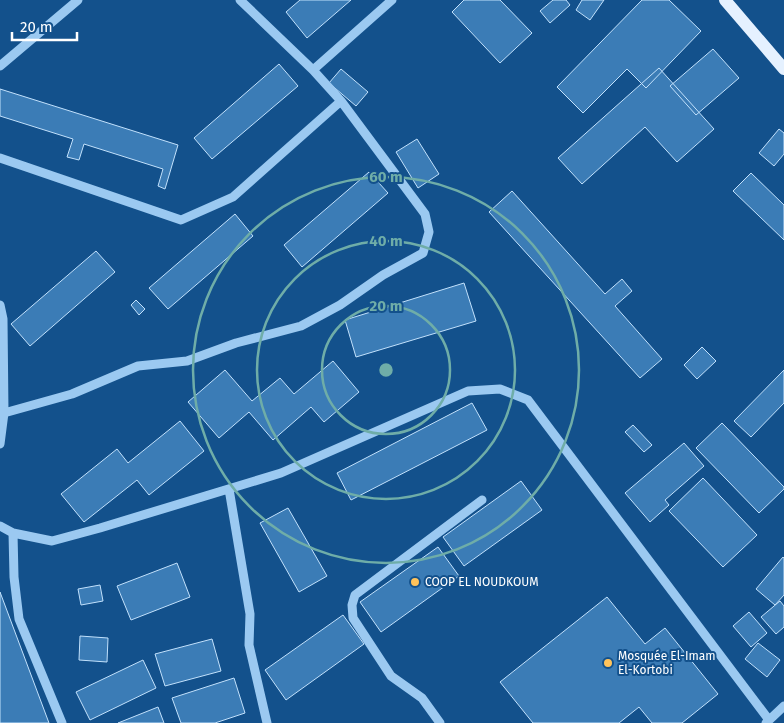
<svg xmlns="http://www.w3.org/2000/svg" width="784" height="723" font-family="'Fira Sans',sans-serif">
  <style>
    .building { fill: #3b7cb6; stroke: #c2e1fc }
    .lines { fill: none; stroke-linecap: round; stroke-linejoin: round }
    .minor { stroke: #9bc9f1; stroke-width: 9 }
    .major { stroke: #e5f1ff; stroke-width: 12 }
    .ring { fill: none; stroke: #6fada8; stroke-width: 2.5 }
    .poi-dot { fill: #ffc35b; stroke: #13518c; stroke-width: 2 }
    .labels { text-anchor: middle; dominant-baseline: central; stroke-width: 4; stroke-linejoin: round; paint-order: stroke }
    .poi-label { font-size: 12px; fill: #fff; stroke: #13518c; text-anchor: start }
    .centre { fill: #6fada8; stroke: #13518c; stroke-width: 2.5 }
    .ring-label { font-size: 15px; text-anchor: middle; font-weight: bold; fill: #6fada8; stroke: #13518c; stroke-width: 4; stroke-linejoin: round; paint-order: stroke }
  </style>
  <rect width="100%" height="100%" fill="#13518c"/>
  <path class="building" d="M300,0H351L307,38L286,12Z
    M464,0H500L532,33L500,63L452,12Z
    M553,0H566L570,5L550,23L540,11Z
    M582,0H604L590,20L576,10Z
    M642,0H669L701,31L646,88L627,69L583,113L557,87Z
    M713,49L739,78L696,115L670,86Z
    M279,64L298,86L212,159L194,138Z
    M659,68L714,129L677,162L645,127L582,184L558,158Z
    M341,69L368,92L356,106L329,83Z
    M0,89L178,145L165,189L158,186L163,169L84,144L79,160L67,157L73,139L0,116Z
    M779,129L784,133V154L774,166L759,153Z
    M417,139L439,174L418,188L396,152Z
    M369,172L388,193L302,267L284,245Z
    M751,173L784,205V240L733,191Z
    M512,191L605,294L622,279L632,291L615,306L662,359L640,378L489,212Z
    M235,214L253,236L168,309L149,288Z
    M96,251L115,272L30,346L11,324Z
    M464,283L476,321L356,357L345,320Z
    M136,300L145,309L139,315L131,305Z
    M702,347L716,361L697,379L684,365Z
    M333,361L359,392L324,422L311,407L273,440L249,412L219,438L188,402L225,370L252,401L280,378L294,394Z
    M784,370V403L751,437L734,421Z
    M472,403L487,430L351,500L337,473Z
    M180,421L204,451L149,495L137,480L84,522L61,494L117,449L128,463Z
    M722,423L784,487V489L759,513L696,448Z
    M633,425L652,445L644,452L625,432Z
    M684,443L704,466L665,500L669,505L650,522L625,493Z
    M703,478L757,535L723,567L669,511Z
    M521,481L542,510L464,566L443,537Z
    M288,508L327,576L299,592L260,523Z
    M438,547L459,576L381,632L360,602Z
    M783,557L784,558V595L775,605L756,589Z
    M177,563L190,597L131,620L117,586Z
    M100,585L103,601L81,605L78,589Z
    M0,592L49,723H0Z
    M607,597L645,644L665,628L718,694L682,723H652L639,707L619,723H533L500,682Z
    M780,601L784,606V627L776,634L761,617Z
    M749,612L767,633L751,647L733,626Z
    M343,615L364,644L286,700L265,670Z
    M80,636L108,638L107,662L79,660Z
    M212,639L221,671L165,686L155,654Z
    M758,643L780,660L767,677L745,659Z
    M143,660L156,688L90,720L76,692Z
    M234,678L245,713L215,723H181L172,698Z
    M158,707L164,723H118Z"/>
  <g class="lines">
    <path class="minor" d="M0,66L78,0
      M313,70L392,0
      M0,158L181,220L233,197L341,101L313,70L240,0
      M0,305L3,319L4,413L0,444
      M4,413L72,394L138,366L187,361L236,343L301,326L340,305L383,275L423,253L429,232L425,214L341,101
      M229,489L250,614L249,645L267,723
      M0,526L13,533L52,541L100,528L281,473L468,391L500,389L528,400L769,720
      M13,533L14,577L19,619L62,723
      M440,723L422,698L391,676L353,618L352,605L355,595L482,500
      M766,723L784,706"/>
    <path class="major" d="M725,0L784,69"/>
  </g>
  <g class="ring">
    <circle cx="386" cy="370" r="64"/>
    <circle cx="386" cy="370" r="129"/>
    <circle cx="386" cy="370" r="193"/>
  </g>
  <g class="poi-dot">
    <circle cx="415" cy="582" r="5"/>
    <circle cx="608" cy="663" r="5"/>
  </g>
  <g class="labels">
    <g class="poi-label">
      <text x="425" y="582">COOP EL NOUDKOUM</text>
      <text x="618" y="656">Mosquée El-Imam<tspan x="618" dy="14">El-Kortobi</tspan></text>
    </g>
  </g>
  <circle cx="386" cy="370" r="8" class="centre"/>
  <g class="ring-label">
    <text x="386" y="182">60 m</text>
    <text x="386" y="246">40 m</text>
    <text x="386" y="311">20 m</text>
  </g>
  <path d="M12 32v8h65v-8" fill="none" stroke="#ffffff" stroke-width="2.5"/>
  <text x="20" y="32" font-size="15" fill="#ffffff" stroke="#13518c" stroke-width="4" paint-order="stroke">20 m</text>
</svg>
